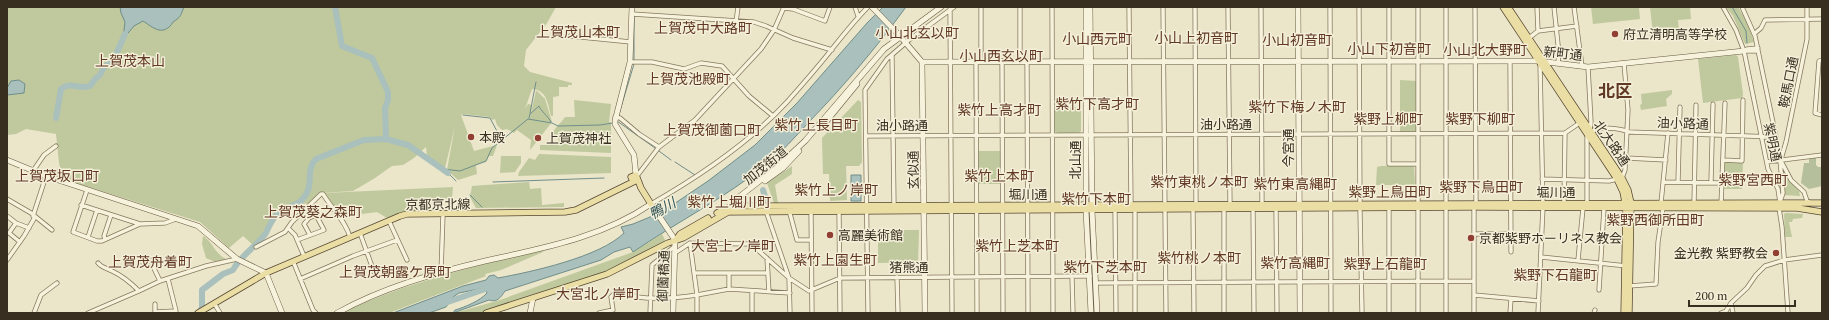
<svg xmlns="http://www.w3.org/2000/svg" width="1829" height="320" font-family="'PT Serif','Noto Sans JP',serif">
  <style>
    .green { fill: #bfc99d }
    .cemetery { fill: #b6bf9b }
    .water { fill: #a9c0bc; stroke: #708e8a }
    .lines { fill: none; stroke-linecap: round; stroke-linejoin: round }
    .stream { stroke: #708e8a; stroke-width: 1 }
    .river { stroke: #a9c0bc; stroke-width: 6 }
    .street-casing { stroke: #86795f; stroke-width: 5 }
    .secondary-casing { stroke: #685a42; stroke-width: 6 }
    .primary-casing { stroke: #554732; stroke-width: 7 }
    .street { stroke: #f7f2dc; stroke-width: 3.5 }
    .secondary { stroke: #f7f2dc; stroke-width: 5 }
    .primary { stroke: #ebdea4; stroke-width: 5.5 }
    .poi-dot { fill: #913e33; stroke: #f3efd8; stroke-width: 1.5 }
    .labels { text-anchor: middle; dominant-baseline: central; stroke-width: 3; stroke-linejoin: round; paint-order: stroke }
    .poi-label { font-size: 13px; fill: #382f21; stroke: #f3efd8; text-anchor: start }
    .street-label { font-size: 13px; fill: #382f21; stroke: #f3efd8 }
    .neighbourhood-label { font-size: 14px; fill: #613824; stroke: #f3efd8 }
    .water-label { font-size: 14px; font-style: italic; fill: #325457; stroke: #f3efd8 }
    .district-label { font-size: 17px; font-weight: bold; fill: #613824; stroke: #f3efd8 }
  </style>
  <rect width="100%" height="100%" fill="#ebe5c9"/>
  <path class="green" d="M7,7H556L547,23L526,50L524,66L530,72L572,83V85H568V87H559V96L553,97V116H551C548,104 547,90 532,89L525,109L528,104L532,105L530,117L536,91H537L545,99L552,122L530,150L531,140L517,130L514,133L507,129L502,130L497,125L495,119L492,120L490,117L463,114L461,115L474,151L497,145L493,156H489L486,162L476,165L477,174L458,180L447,170L455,126L445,168L427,156L426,147L414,158L403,165L392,166L375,178L353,191L321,193L311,203C272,206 276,220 253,245L243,236L229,248L200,222L63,179L59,163L56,134L26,129L16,134L7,135Z
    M1591,7H1639L1640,19L1593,24Z
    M1650,7H1690L1691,19L1678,20L1679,31L1653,34Z
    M1726,7H1738L1747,22L1754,42L1745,44L1733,16Z
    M1736,55L1738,57L1743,94L1742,98L1703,103L1698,59Z
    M1400,80L1417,81V133H1400Z
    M1672,90V94L1666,99L1667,106L1641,110L1640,105L1642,104L1641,94Z
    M574,100L611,104L609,122H611V131L593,130L611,132V153L540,150V145H558L559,141L557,136H553C553,127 561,124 565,117H575Z
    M858,100L861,102L862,162L859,166H846L847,200L830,201L829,174H823L822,138Z
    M1076,107V110L1081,111V131L1079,133H1058L1054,131V108Z
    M978,151H1001V184H978Z
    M539,154L611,157V173L518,176L519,172L529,158L535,160Z
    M501,156H521V163L515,172L500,173Z
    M1727,161L1743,162L1742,189H1724L1725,163Z
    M792,166V174L775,185L778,203H774L767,183Z
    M1381,166H1414L1415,185H1376L1377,167Z
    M1783,179H1788L1799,191L1800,196L1784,195Z
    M529,182L530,189L541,188L542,205L564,203V207L476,208L470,197L472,186Z
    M453,187L452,198L429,199V211L405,212L387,218L377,212L362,214L358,206H341L336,210L325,193Z
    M1786,213L1803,214L1802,218L1793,219L1792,222H1789L1792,237H1785L1784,214Z
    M904,230H919L918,262L878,263V240H880V234L901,233Z
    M662,234L666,242L606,273L482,313H454L500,300L633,252Z
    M203,236C212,241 215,254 226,259L215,262L206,258L202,244Z
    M543,250V252L501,270L485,274L486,276L389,313H341C405,283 474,266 543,250Z"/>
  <path class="cemetery" d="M1816,158V165L1818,167H1822V186L1809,189L1801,183L1804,163H1809V159Z"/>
  <path class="water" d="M120,7H184C180,16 182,16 173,22C173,22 170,27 169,27C160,35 151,26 143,21L134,26L123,39L125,22L121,13Z
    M883,7H906C876,48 843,87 808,123C795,137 782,152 767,164C725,198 677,222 633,252L630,247L614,252L601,260L505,291C501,297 497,303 489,300L453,313L455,310C465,307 480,301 487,293L486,291L479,289L459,293L453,297L446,307L429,313H393L463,286L486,280L489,276L494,275L498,278C531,272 600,257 624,233L621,227L633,224L662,212L708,181L755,145L797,103L867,23Z
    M19,80L25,84L24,93L7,95V88L11,81Z
    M851,175H861V201H851Z"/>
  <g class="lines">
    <path class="stream" d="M1732,7L1746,31L1747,43
      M634,60V16
      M530,113L536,82
      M619,114L634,64
      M463,115L490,118L499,135L504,137
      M529,118L530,114L539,106C540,110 548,116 551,122
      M617,121L655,148
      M659,151L671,160
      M675,162L695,175
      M443,169L460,171L486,161L492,148L528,119L552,123L558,126L600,125L613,123
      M448,173L456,181
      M493,182L604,178
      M470,195L482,207"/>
    <path class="river" d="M335,7L342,46L372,58L388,92V100L385,108L386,139
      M56,118L61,89C70,81 80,90 90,86L95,79L100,75L104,67L113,61L125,34
      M763,190L767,203
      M442,304L488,288
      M200,313L202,307V290L223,274L233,270C240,256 257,246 266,233C270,225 272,218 279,212C288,206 299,206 305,196C314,185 305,170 316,159L364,140L386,139L408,145L448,173"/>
    <g class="street-casing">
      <path id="street" d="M855,7L858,16
        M1052,7L1053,313
        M1129,7L1131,205L1135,210V313
        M1163,7L1166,313
        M1228,7L1230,205
        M1261,7L1262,205
        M1330,7L1331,313
        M1359,7L1360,211L1362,313
        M1389,7V164H1418
        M1418,7V313
        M1537,7L1538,31
        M1554,7L1559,54L1558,63
        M1574,7L1582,66
        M1723,7L1736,30L1744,51L1768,169L1778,189L1780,203
        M1742,7L1755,36L1776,137L1780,160L1783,193L1780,202
        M783,8L793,9L825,21L830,7
        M950,9L952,313
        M632,14L754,22L766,26L793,38L832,50
        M736,22L738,7
        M1754,34L1761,28L1765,20L1822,19
        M570,36L631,42
        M1529,38L1538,31L1577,26
        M1744,51L1747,49L1758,48
        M1744,51H1758
        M892,55L894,206
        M1822,60L1819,61L1815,113L1822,115
        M976,61L977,313
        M981,61V7
        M1002,61L1003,313
        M1020,61V7
        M1027,61L1028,313
        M1510,61L1511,252
        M630,62H652L684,69L701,63L722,66L749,96L773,116
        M1588,67L1591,122L1590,130
        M615,117L620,118L639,134L659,147
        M1590,132C1600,126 1619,128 1629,132L1776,137
        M866,136L1565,133L1581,122
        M1626,158L1666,160
        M1781,159L1786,142L1807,39V7
        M1724,160L1742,161L1743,100
        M1781,161L1791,180L1804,192L1807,201L1809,202
        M1767,162L1822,155
        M33,171L44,155L56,146
        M59,171L61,181
        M637,176L659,147L695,120L761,49L774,30L784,7
        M1622,178L1625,170L1628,110L1624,63
        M1542,179L1609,181L1617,179
        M1663,182L1723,183
        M1678,182L1680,107
        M1711,182L1713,104
        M87,190L73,232L97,241H102L140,224L165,223L176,219
        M7,199L31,213L52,230
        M1564,203L1565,133
        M651,204C700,176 748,144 787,102C802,85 818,67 832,49C844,34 855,20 868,7
        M1694,204L1696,105
        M81,205L140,224
        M1721,205L1725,103
        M1389,206V313
        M1224,208V313
        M1253,208L1254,313
        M1276,208L1277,313
        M1779,208L1782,227L1788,313
        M789,210L797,240H811
        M811,210L812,313
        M839,210L840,313
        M1115,210L1116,313
        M766,211L789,278L790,313
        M7,216L16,223L29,228
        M33,216L46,176
        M389,221L407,260
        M16,223L9,233L20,242
        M288,228L295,235L304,256
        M360,233L374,272
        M1474,234H1511
        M88,237L97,210
        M105,239L104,236L111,215
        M297,240L324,230L316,215L309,218L304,224L310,235
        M256,247L285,232L292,222L321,194H323C332,209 345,220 350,237
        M675,253L690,243L751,244L789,278L809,291L840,278L1090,276
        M1541,257L1627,266
        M767,258L769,292
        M7,260L24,236L35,217
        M1578,260L1583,208L1587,203V136
        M293,261L313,310L316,313
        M142,262L150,260L160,281
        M98,263C102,268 107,268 112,271C123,276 131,283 139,291L160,281L206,266L237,259
        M441,273L443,214
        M695,273H768
        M1072,276L1073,313
        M897,277L898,313
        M300,279L353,256L397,240
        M1095,283L1474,281
        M1629,286L1656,284L1658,242L1663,208L1661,203L1668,133
        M729,289V273
        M1599,290L1604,208
        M752,292V313
        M1474,295L1539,301
        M214,303L220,313
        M1731,303L1733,313
        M155,304V312L176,311L168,279
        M34,313L41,295L57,283
        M88,313L139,291
        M599,313L613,310L611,297C619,288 628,295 637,297C657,300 677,298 697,295L690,243
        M650,313L652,265L675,246
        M697,313V295L729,289L790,293
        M868,313L865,90L887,59L909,40L954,7
        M1194,313L1193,209L1196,205L1195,7
        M1446,313V7
        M1474,313V207L1476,203L1475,7
        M1510,313L1511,299
        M1538,313L1543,207L1540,64
        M1594,313L1595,310
        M1721,313L1726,311L1731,303L1747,288L1756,275L1765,266L1784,260L1822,255"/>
    </g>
    <g class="secondary-casing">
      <path id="secondary" d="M632,7L630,62L615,121V124L634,155L636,175
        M872,7L899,35L922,62L925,313
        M1086,7V210L1091,313
        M1090,7L1092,210L1097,313
        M1298,7L1300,313
        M922,62L1539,61L1588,67L1744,51
        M825,123L857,84
        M7,160L46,176L198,226L237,259L266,273L282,313
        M765,181L783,168L799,151
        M738,209L737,201L739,197L775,169L805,141L884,49L941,7
        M337,313C382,288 434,273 485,261C543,248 601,238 651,204L675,240L673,313
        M530,313L533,298"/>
    </g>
    <g class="primary-casing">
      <path id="primary" d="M1503,7L1617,179L1623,192L1626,207L1624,313
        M1508,7L1622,178L1628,190L1631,203L1629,313
        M633,181L631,177L636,175L641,188L651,204
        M717,213L725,209L737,206L1822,203
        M676,240L680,234L708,218
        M198,313L266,273L400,216L407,214L565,212L576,210L637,180
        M486,313L607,274L668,243L683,238L728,212L1474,207L1797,208L1822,212"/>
    </g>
    <use href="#street" class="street"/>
    <use href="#secondary" class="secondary"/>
    <use href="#primary" class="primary"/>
  </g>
  <g class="poi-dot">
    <circle cx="1615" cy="34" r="4"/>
    <circle cx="471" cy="137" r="4"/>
    <circle cx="538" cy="138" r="4"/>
    <circle cx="830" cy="235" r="4"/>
    <circle cx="1471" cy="238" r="4"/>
    <circle cx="1776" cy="253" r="4"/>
  </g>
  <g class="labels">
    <g class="poi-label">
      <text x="1623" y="34">府立清明高等学校</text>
      <text x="479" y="137">本殿</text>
      <text x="546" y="138">上賀茂神社</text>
      <text x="838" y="235">高麗美術館</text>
      <text x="1479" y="238">京都紫野ホーリネス教会</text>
      <text x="1768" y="253" text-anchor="end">金光教 紫野教会</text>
    </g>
    <g class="street-label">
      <text transform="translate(1563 53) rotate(6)">新町通</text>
      <text transform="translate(1788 82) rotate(-79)">鞍馬口通</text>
      <text transform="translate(1683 123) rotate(2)">油小路通</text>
      <text x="1226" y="124">油小路通</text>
      <text x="902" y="125">油小路通</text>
      <text transform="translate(1773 142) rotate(78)">紫明通</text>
      <text transform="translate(1612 143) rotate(55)">北大路通</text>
      <text transform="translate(1288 148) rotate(-90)">今宮通</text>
      <text transform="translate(1075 160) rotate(-90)">北山通</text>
      <text transform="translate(765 165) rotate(-39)">加茂街道</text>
      <text transform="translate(913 170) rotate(-91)">玄似通</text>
      <text x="1556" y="192">堀川通</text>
      <text x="1028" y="194">堀川通</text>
      <text transform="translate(438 204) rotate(-1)">京都京北線</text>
      <text x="909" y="267">猪熊通</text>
      <text transform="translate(663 276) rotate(-88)">御薗橋通</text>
    </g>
    <g class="neighbourhood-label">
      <text x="703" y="27">上賀茂中大路町</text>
      <text x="578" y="31">上賀茂山本町</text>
      <text x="917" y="32">小山北玄以町</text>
      <text x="1196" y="37">小山上初音町</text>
      <text x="1097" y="38">小山西元町</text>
      <text x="1297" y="39">小山初音町</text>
      <text x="1389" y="48">小山下初音町</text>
      <text x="1485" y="49">小山北大野町</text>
      <text x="1001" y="55">小山西玄以町</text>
      <text x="130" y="60">上賀茂本山</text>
      <text x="688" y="78">上賀茂池殿町</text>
      <text x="1097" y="103">紫竹下高才町</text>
      <text x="1297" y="106">紫竹下梅ノ木町</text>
      <text x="999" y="109">紫竹上高才町</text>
      <text x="1388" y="118">紫野上柳町</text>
      <text x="1480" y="118">紫野下柳町</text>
      <text x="816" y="124">紫竹上長目町</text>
      <text x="712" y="129">上賀茂御薗口町</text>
      <text x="57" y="175">上賀茂坂口町</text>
      <text x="999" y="175">紫竹上本町</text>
      <text x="1753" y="179">紫野宮西町</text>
      <text x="1199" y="181">紫竹東桃ノ本町</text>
      <text x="1295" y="183">紫竹東高縄町</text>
      <text x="1481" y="186">紫野下鳥田町</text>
      <text x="836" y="189">紫竹上ノ岸町</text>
      <text x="1390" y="191">紫野上鳥田町</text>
      <text x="1096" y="198">紫竹下本町</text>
      <text x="729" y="201">紫竹上堀川町</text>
      <text x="313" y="211">上賀茂葵之森町</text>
      <text x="1655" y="219">紫野西御所田町</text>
      <text x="733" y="245">大宮上ノ岸町</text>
      <text x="1017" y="245">紫竹上芝本町</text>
      <text x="1199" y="257">紫竹桃ノ本町</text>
      <text x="835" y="259">紫竹上園生町</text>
      <text x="150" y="261">上賀茂舟着町</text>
      <text x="1295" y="262">紫竹高縄町</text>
      <text x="1385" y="263">紫野上石龍町</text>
      <text x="1105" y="266">紫竹下芝本町</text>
      <text x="395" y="271">上賀茂朝露ケ原町</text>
      <text x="1555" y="274">紫野下石龍町</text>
      <text x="598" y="293">大宮北ノ岸町</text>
    </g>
    <g class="water-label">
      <text transform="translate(662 208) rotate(-28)">鴨川</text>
    </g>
    <g class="district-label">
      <text x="1615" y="90">北区</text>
    </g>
  </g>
  <rect width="1829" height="320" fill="none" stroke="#382f21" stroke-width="16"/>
  <path d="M1689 300v6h106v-6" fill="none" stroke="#382f21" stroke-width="2"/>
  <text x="1695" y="300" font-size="12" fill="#382f21" stroke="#f3efd8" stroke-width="3" paint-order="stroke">200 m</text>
</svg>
